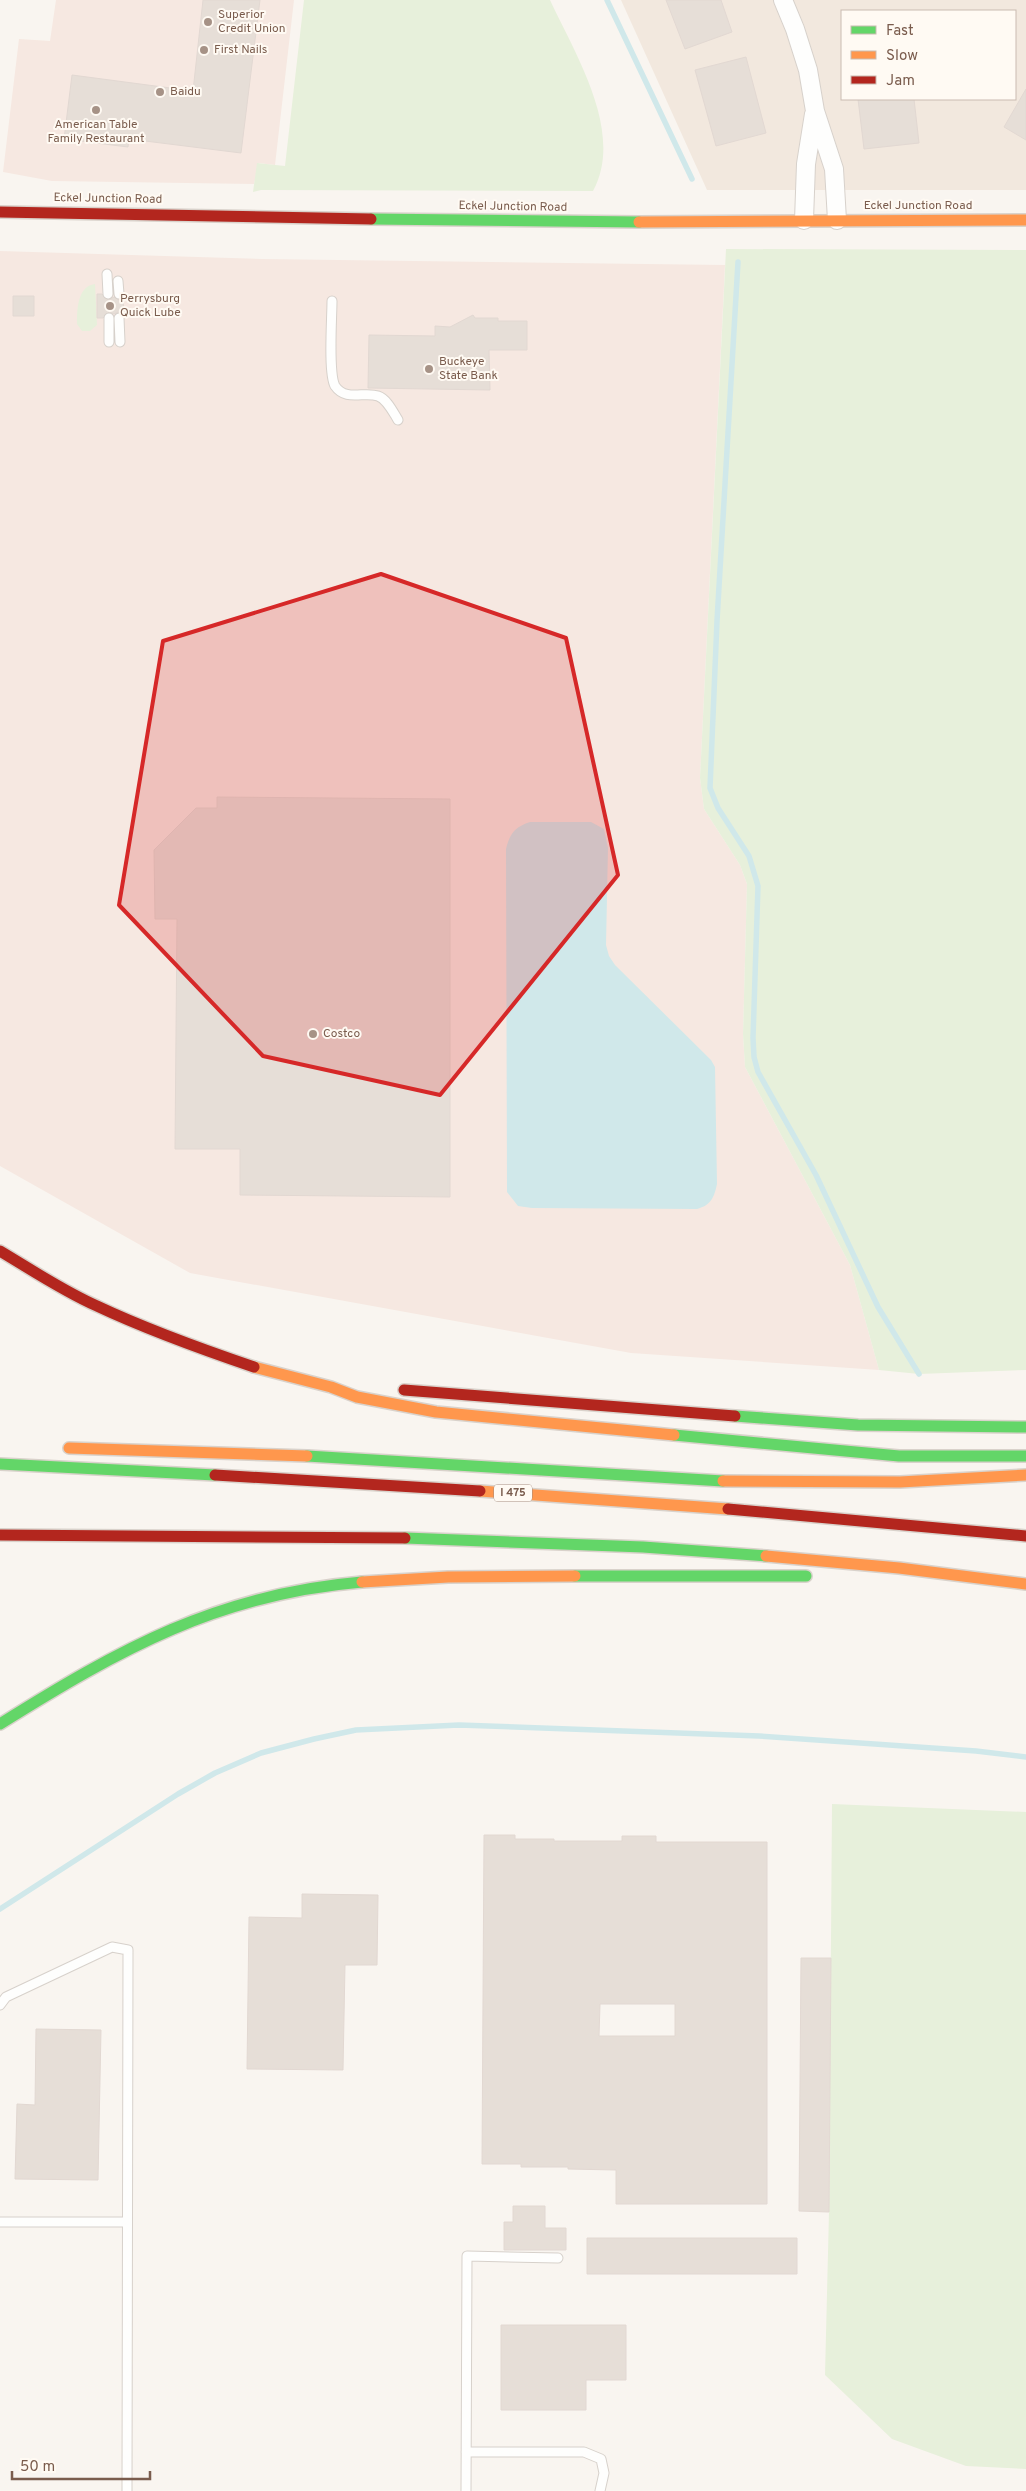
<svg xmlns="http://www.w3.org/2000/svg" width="1026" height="2491" font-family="Overpass,sans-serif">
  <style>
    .residential { fill: #f2e8de; fill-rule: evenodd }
    .commercial { fill: #f6e8e1 }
    .green { fill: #e7f0db }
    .water { fill: #d0e8ea }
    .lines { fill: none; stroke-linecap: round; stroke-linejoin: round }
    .stream { stroke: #d0e8ea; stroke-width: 5.5 }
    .building { fill: #e6ded7; stroke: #e2d8d2; fill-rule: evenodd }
    .lane-casing { stroke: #d7d1cb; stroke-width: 11 }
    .street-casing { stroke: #d7d1cb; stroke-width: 20 }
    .fast-casing { stroke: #d9d2cb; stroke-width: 14 }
    .slow-casing { stroke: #d9d2cb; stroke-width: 14 }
    .jam-casing { stroke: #d9d2cb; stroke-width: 14 }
    .lane { stroke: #fefefd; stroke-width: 9 }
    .street { stroke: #fefefd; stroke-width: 18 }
    .fast { stroke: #63d668; stroke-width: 11 }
    .slow { stroke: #ff974d; stroke-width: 11 }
    .jam { stroke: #b3261e; stroke-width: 11 }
    .marked { fill: #d62828; fill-opacity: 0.2; stroke: #d62828; stroke-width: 4; stroke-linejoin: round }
    .poi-dot { fill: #a69286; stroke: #fffaf3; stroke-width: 2 }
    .labels { text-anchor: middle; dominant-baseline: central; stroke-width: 4; stroke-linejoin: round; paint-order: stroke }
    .shield { fill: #fffaf3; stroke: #a28b7f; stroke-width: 1 }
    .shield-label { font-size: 11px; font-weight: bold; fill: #7a5c4d }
    .poi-label { font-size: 12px; fill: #7a5c4d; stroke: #fffaf3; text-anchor: start }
    .street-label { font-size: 12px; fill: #7a5c4d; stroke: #fffaf3 }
  </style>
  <rect width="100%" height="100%" fill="#f9f5f0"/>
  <path class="residential" d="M621,0H1026V190H707ZM842,11H1015V99H842Z"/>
  <path class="commercial" d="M56,0H294L275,165L259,163L254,184L52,181L3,172L19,39L50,41Z
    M0,251L262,259L725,265L700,778L704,809L740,865L747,884L743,1034L745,1067L850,1265L879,1370L631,1353L190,1273L0,1166Z"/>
  <path class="green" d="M304,0H550C575,54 625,132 593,191L261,190L253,192L257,163L285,166Z
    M726,249L1026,250V1370L919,1374L879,1370L850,1265L745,1067L743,1034L747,884L740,865L704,809L700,778Z
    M95,284L97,325L90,331H82L77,324C77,311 77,286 95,284Z
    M832,1804L1026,1812V2469L966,2466L892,2439L825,2375L829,2212Z"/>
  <path class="water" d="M530,822H591L604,829L608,848L606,945L609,956L615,965L711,1060L715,1067L717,1184C714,1198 711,1205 697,1209L532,1208L518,1206L507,1192L506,849C510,833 515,827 530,822Z"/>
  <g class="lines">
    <path class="stream" d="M607,0L692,179
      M738,262L717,621L710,788L718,808L749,856L758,886L753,1038L754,1057L758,1072L816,1175L878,1307L919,1374
      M0,1909L178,1794L215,1773L261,1753L314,1739L356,1730L459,1725L759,1736L976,1751L1026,1757"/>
  </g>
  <path class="building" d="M203,0H260L241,153L129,139L128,147L64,139L72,75L193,91Z
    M666,0H721L732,32L685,49Z
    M746,57L766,133L716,146L695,70Z
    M1026,89V140L1004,127Z
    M858,99H914L919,143L864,149Z
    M97,294H102L108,300L114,297L119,300L123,298L124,314L118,312L114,314L109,312L103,318H97Z
    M13,296H34V316H13Z
    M473,315L475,318H498V321H527V350H489L490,390L368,388L369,335L435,336V326L450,327Z
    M217,797L450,799V1197L240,1195V1149H175L177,919H155L154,850L196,808H217Z
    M484,1835H515V1839H554V1841H622V1836H656V1842H767V2204H616V2170L568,2169V2167H521V2164H482ZM600,2004H675V2036H599Z
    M302,1894L378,1895L377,1965H345L343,2070L247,2069L249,1917L302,1918Z
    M801,1958H831L829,2212L799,2211Z
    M36,2029L101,2030L98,2180L15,2179L17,2104L35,2105Z
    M513,2206H545V2228H566V2250H504V2222H513Z
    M587,2238H797V2274H587Z
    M501,2325H626V2380H586V2410H501Z"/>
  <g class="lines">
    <g class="lane-casing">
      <path id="lane" d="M107,274L108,294
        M118,281L119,294
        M332,301C332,318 328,373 335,386C346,402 364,391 378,396C387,399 393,412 398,420
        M109,318V342
        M119,318L120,342
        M0,2005L6,1997L112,1947L128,1950L127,2491
        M0,2222H126
        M466,2452H584L601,2459L604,2473L600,2491
        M466,2491L467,2256L558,2258"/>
    </g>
    <g class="street-casing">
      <path id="street" d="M783,0L795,29L808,70L815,111L834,169L837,220
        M804,220L806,164L814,114"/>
    </g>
    <g class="fast-casing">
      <path id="fast" d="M371,219L639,222
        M735,1416L858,1425L1026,1427
        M674,1435L899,1456H1026
        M307,1456L723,1481
        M0,1464L215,1475
        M405,1538L643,1547L766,1556
        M575,1576H806
        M0,1724C120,1649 218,1594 362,1582"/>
    </g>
    <g class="slow-casing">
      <path id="slow" d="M639,222L1026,220
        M254,1367L331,1387L357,1397L436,1412L674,1435
        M69,1448L307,1456
        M723,1481L900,1482L1026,1475
        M480,1491L728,1509
        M766,1556L899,1568L1026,1584
        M362,1582L448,1577L575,1576"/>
    </g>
    <g class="jam-casing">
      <path id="jam" d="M0,212L371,219
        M0,1251C32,1270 63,1291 97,1306C148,1330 201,1349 254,1367
        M404,1390L735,1416
        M215,1475L480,1491
        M728,1509L1026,1536
        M0,1535L405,1538"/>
    </g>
    <use href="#lane" class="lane"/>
    <use href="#street" class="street"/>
    <use href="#fast" class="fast"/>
    <use href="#slow" class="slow"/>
    <use href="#jam" class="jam"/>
  </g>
  <path class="marked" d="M381,574L566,638L618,875L440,1095L263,1056L119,905L163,641Z"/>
  <g class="poi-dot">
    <circle cx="208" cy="22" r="5"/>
    <circle cx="204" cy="50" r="5"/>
    <circle cx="160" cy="92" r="5"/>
    <circle cx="96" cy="110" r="5"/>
    <circle cx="110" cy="306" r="5"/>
    <circle cx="429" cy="369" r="5"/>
    <circle cx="313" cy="1034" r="5"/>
  </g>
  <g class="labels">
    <rect class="shield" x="494" y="1484.5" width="38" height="17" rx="4"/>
    <g class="shield-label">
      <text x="513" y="1493">I 475</text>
    </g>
    <g class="poi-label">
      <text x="218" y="15">Superior<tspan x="218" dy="14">Credit Union</tspan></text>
      <text x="214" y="50">First Nails</text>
      <text x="170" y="92">Baidu</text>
      <text x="96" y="125" text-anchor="middle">American Table<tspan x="96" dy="14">Family Restaurant</tspan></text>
      <text x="120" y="299">Perrysburg<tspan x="120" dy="14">Quick Lube</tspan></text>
      <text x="439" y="362">Buckeye<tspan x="439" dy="14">State Bank</tspan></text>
      <text x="323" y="1034">Costco</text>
    </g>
    <g class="street-label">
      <text transform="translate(108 199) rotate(1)">Eckel Junction Road</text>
      <text x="918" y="206">Eckel Junction Road</text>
      <text transform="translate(513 207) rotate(1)">Eckel Junction Road</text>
    </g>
  </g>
  <rect x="841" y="10" width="175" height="90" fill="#fffaf3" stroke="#cabbb1"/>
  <rect x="851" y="26" width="25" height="8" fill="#63d668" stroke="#cabbb1"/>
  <text x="886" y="35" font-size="15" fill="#7a5c4d">Fast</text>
  <rect x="851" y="51" width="25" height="8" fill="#ff974d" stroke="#cabbb1"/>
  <text x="886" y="60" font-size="15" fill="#7a5c4d">Slow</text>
  <rect x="851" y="76" width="25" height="8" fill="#b3261e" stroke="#cabbb1"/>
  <text x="886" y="85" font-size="15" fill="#7a5c4d">Jam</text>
  <path d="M12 2471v8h138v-8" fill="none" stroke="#7a5c4d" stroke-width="2.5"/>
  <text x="20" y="2471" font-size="15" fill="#7a5c4d" stroke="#fffaf3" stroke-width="4" paint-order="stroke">50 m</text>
</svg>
